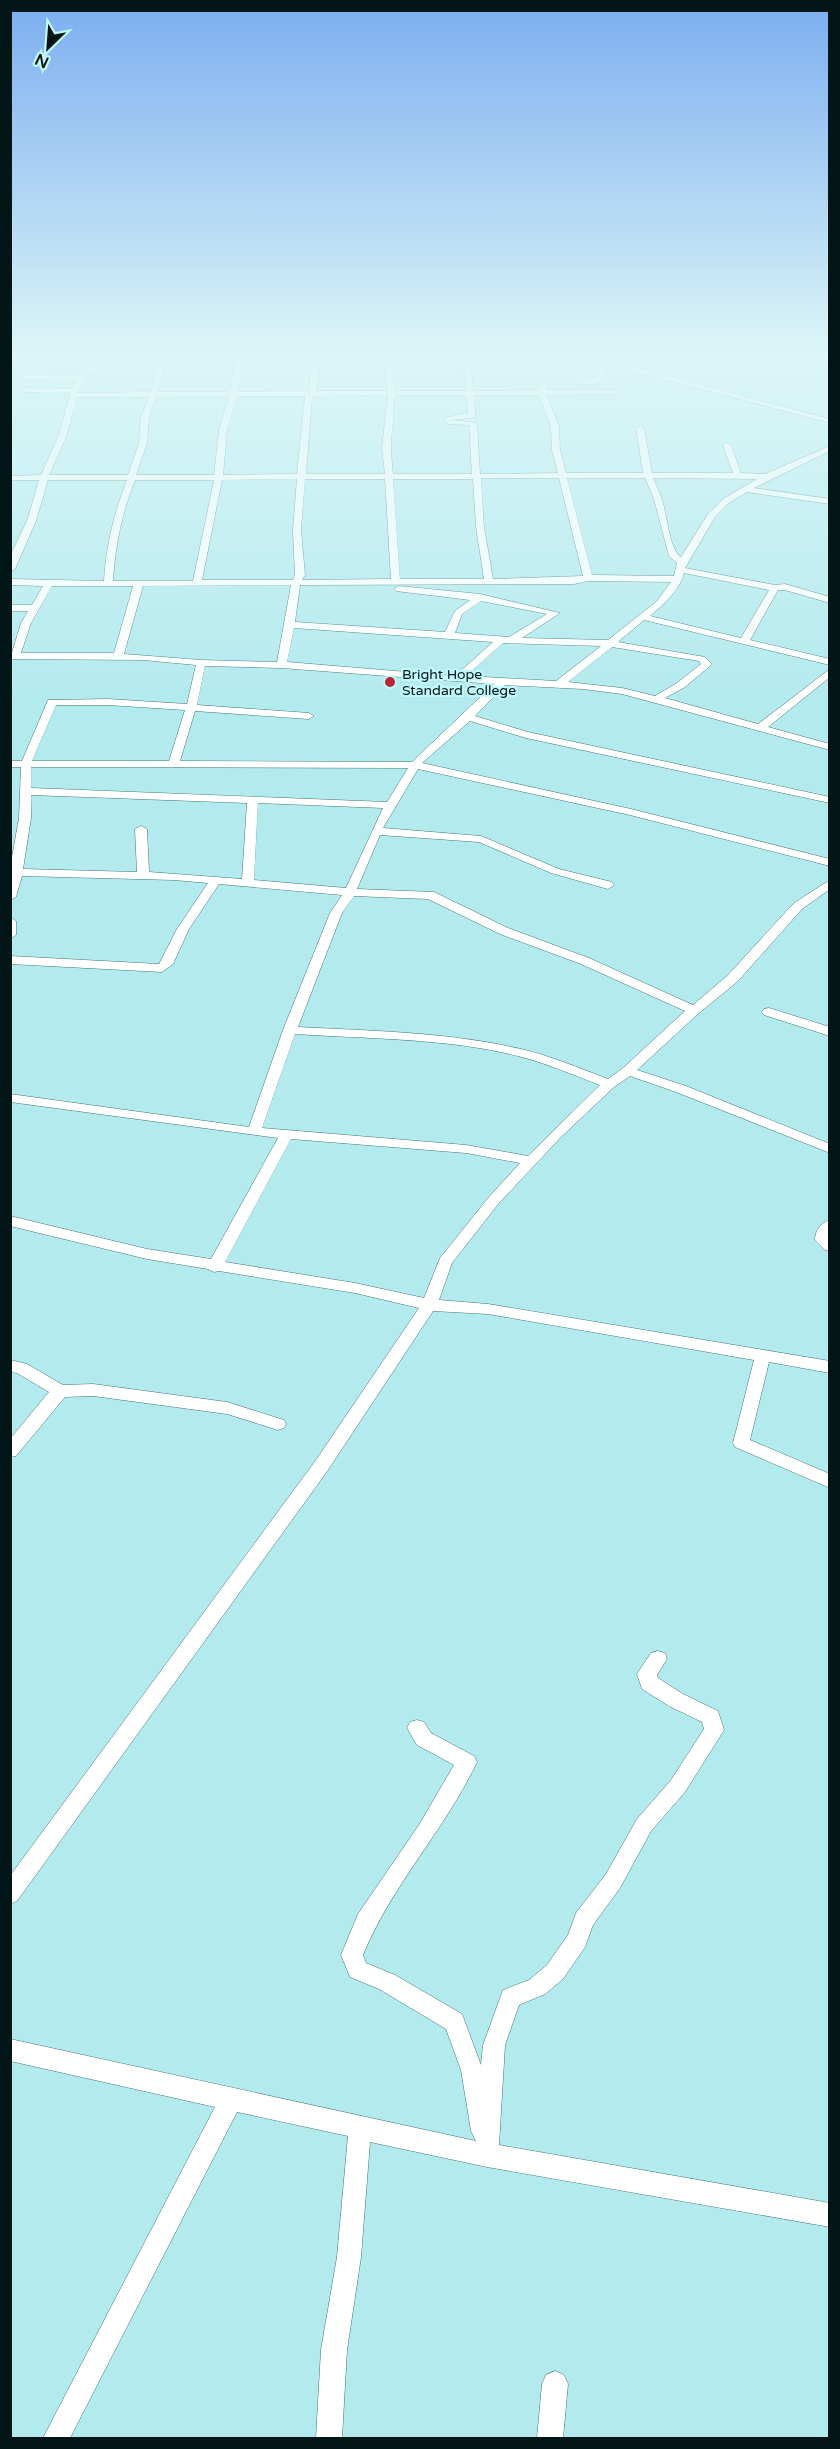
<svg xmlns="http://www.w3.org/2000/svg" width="840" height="2449" font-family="'Varela Round',sans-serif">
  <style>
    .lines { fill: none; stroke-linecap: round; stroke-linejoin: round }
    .minor-casing { stroke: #42767a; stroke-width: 1 }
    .minor { fill: #fff; fill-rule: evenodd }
    .poi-dot { fill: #b72634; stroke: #c0f8fc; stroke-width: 2 }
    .labels { text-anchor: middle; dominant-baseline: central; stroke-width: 4.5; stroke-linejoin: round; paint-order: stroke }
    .far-poi-label { font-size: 14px; fill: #021618; stroke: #c0f8fc; text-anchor: start }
  </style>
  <rect width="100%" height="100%" fill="#b3eaee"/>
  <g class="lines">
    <g class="minor-casing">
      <path id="minor" d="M36,355H65L37,359L33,357Z
        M114,355H122L87,376L78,393L151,392L160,355H168L158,392H230L236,355H244L238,392L309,391L312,355H320L317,391H388L385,376L387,355H395L392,376L396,391H466L462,355H470L473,391L539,390V385L543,383L547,385V390H620L617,394L547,395L559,427L560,450L566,473H643L636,428L640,426L644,428L652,473H733L723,445L727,443L731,445L741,473L765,474L830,446V451L754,488L830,499V504L747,492L729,503L715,517L685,568L775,585L785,584L830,597V603L785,590H778L750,640L830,659V665L644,620L618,642L705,657L712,664L710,666L685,687L665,698L758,724L830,669V677L768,727L830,744V750L622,694L583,689L505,685L475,716L528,732L830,797V803L526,738L470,721L422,763L631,809L830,859V866L630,815L418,769L383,828L481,836L559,869L612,882L614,885L608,889L551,873L479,842L380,835L357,889L434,892L508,928L589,958L693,1005L727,976L794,903L830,880V889L802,909L737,982L699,1013L637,1070L686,1086L830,1144V1153L676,1092L630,1076L614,1087L561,1137L499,1203L452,1263L439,1300L488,1304L830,1361V1373L769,1362L750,1440L830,1474V1488L735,1447L733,1443L754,1360L488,1314L433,1311L328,1470L17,1901L10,1904V1876L316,1460L419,1308L355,1293L219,1271L214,1272L208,1269L147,1259L10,1226V1216L147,1249L211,1259L278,1138L10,1102V1094L249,1127L283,1030L330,913L342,895L219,884L189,929L173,964L162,972L10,964V956L159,964L177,929L208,883L174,880L22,876L16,897L10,900V868L19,818L21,767H10V761H22L48,700L108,699L187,704L196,665L143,660L10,659L21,623L28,611H10V605H32L43,586L10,585V579L104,581C106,546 114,513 127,480H48L36,521L15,569L10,572V556L27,521L39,480H10V476L41,475L58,437L71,393L24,392L20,390L24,388L72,389L77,380L25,379L21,377L25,375L80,376L86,370ZM388,395L382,448L385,474H306L312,398L315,396ZM397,395H466L468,413L444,418L448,424L469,425L472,474H393C391,456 390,441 393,424C395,414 390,405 397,395ZM474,395H539L551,427L552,450L558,473L480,474L477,423L453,420L475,417ZM229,396L219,431L214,475H136L147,443L149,417L156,397ZM237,396H305L297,474L223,475L227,431ZM77,397H149L141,417L139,443L128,475H49L66,437ZM481,478H559L583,576L493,579L484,527ZM567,478H645L654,499L669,556L677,563L674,576L592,575ZM653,478L757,479L723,499L708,514L681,557C669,549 667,514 662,500C660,492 656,485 653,478ZM297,479L293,530L295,575L293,580H202L222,480ZM305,479H385L391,579L302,580L305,575L301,530ZM393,479H473L476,527L484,579H400ZM135,480H214L193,581H113C115,546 122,513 135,480ZM684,573L769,590L741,638L650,616C663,605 680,590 684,573ZM588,581L671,582L657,601L608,640L522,638L560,613L480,594L399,586L394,589L396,591L470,600L455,611L445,632L295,622L300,585L574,584ZM291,585L277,662L201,660L124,654L143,586ZM52,586H133L114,653H21L31,623ZM481,601L547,614L509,637L455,633L462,614ZM294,628L493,642L455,676L287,662ZM503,643L601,646L556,681L466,676ZM612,647L699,661L701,664L677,683L655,696L622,688L568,682ZM205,666L281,668L494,684L412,762L180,761L195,711L309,719L314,716L309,713L197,705ZM56,705H108L185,710L169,761H32ZM31,767L408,768L387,802L31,788ZM31,795L247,803L242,879L149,872L147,829L141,826L135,829L137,872L23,869L31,818ZM258,803L383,808L346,888L254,880ZM354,896L428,899L500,934L581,964L685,1011L623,1068L608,1079C579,1068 551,1056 521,1049C448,1032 372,1031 298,1027L342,913ZM295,1034C369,1039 446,1038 518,1056C546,1063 573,1075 600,1085L528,1156L466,1145L262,1128ZM291,1139L466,1153L520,1163L489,1197L440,1258L424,1298L355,1283L225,1262Z
        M614,362L830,419V423L614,366L607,367L605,379C597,385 583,387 574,382L598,378L601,363Z
        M10,917L16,921V935L10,939Z
        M769,1008L830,1027V1036L764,1015L762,1012L764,1009Z
        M830,1220V1251L825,1250L815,1240C815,1231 820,1223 830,1220Z
        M10,1360L27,1364L63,1385L93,1384L227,1402L284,1420L286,1424L284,1428L278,1430L227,1414L93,1396L65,1397L16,1456L10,1457V1439L49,1392L17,1373L10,1372Z
        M658,1651L665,1653L667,1659L657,1675L658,1678L683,1694L718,1711L724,1730L685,1792L651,1831L620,1888L593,1925L585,1947L563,1979L545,1994L519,2005L505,2045L499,2145L830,2203V2227L487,2167L370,2142L361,2257L347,2350L342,2438H316L321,2350L337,2257L348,2136L237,2112L70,2438H43L215,2107L10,2061V2039L476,2141L471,2131L461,2070L446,2029L379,1989L350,1977L341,1955L358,1914L419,1825L454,1765L417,1745L407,1728L410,1722L417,1720L424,1722L431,1733L474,1756L477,1762C445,1830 391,1886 363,1955L366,1963L395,1975L462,2014L481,2065L483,2045L503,1990L529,1980L547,1965L568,1935L576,1913L606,1874L637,1819L671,1780L704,1729L702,1722L669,1706L642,1689L637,1674L651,1653Z
        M555,2371L564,2375L568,2384L563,2438H537L542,2384L546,2375Z"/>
    </g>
    <use href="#minor" class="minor"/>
  </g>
  <linearGradient id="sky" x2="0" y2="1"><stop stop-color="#7baef0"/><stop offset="0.51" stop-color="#ddf6f7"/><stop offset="1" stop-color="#ddf6f7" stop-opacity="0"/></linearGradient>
  <rect width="840" height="698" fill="url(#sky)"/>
  <circle class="poi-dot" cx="390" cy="682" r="6"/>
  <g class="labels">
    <g class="far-poi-label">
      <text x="402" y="674">Bright Hope<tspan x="402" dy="16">Standard College</tspan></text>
    </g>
  </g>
  <rect width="840" height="2449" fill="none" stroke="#021618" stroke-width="24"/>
  <g transform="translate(48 48) rotate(205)" stroke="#c0f8fc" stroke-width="4.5" paint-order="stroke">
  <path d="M0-4.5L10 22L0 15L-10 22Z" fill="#021618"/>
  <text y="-9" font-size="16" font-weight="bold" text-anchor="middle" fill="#021618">N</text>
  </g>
</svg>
